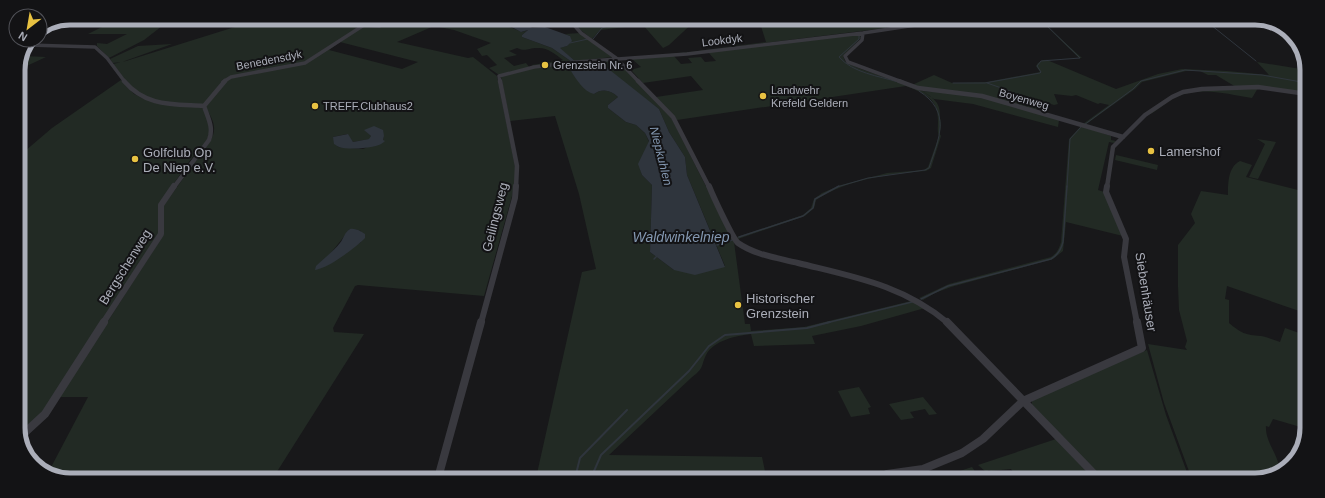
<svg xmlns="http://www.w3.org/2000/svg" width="1325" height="498" font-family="Helvetica,sans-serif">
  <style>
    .green { fill: #222a24; fill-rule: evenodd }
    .water { fill: #2f353d }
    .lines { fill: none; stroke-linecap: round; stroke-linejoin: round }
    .stream-far2 { stroke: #2f353d; stroke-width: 1 }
    .stream-far1 { stroke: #2f353d; stroke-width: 1.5 }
    .stream { stroke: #2f353d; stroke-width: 2 }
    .minor-far3 { stroke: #39393f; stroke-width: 3.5 }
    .minor-far2 { stroke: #39393f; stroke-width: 4.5 }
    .minor-far1 { stroke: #39393f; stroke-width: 6 }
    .minor { stroke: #39393f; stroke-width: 8 }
    .poi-dot { fill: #e8c242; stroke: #131315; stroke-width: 1.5 }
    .labels { text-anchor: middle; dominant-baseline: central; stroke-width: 4; stroke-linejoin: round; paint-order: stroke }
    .far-street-label { font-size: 11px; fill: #abaeb9; stroke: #131315 }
    .far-poi-label { font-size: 11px; fill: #abaeb9; stroke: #131315; text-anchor: start }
    .far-water-label { font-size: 12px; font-style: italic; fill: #8498b1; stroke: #131315 }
    .poi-label { font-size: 13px; fill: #abaeb9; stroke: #131315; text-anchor: start }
    .street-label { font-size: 13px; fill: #abaeb9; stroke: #131315 }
    .water-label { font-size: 14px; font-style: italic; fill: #8498b1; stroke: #131315 }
    .rim { fill: none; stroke: #abaeb9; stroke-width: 5 }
  </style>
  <rect width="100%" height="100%" fill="#18181a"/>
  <path class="green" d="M75,18H222C229,21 236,18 245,18L246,20L251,18L258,19V21L275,20V18L339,21L335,24C357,25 388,28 408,20L407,19H491L522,32L528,30L522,35V37L552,48L572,62L533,67L532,65L563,60C555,54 547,47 537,48C528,48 526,52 517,48L509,51L517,55L504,58L514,66L526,63L530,68L499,75L489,68L497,65L487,55L482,56L477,49L491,43L454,30L434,26L397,42L468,58L473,57L497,76L515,166V181L512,196L484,296L358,285L355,286L333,328L334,332L364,334L273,478L53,477L48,473L88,397H59L164,234V205L211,140C218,126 212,119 205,106C190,105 159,104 146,97C132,90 122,76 113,64L126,61L238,26L241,21L224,22L221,19L191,21L162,26L144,40L109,58L97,46V43L107,44L127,34H88L104,26L124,25L86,24L69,21L40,33V30L64,20ZM340,42L418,62L402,69L329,50ZM365,130L384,136L383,140L363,149L338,147L333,137L347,134L353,142L370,139L371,136ZM350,229H354L361,231V242L318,269Z
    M562,19H575L589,23L599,19H697L669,45L663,48L643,25L600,30L592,39L573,24Z
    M759,20H892L886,28L674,54H657H674L766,42Z
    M1040,20L1082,58L1047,60L1116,89L1158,74L1182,69L1227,71L1269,75L1257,62L1307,70V94L1236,87L1216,75H1208L1200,71H1186L1142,82L1135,89L1085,125L1083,124L1109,105L1100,103L1098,104L1076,95L1072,96L1054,94L1058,104L1054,105L1044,102L1036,110L976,94L930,90L912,85L934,75L952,83L986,82L1040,72L1036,66L1038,63L1043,60L1079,58Z
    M1243,21H1272L1289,33L1273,31L1268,27Z
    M580,33L613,57L575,61L559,48L567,46L570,36L565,34Z
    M859,34L861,38L843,56L845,61C866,76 924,83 937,103C940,108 940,113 940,118C941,123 942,128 939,133L941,136L931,168L926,171C889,174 848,179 816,200L814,208L805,216L738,239L737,237L803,215L811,208L814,199L822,193L841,185L887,173L924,170L928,167L939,136C937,132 938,126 938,121C938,98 925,94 906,86L677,120L656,97L703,90L691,76L643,83L632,71L634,69L641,67L631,58ZM708,52L716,61L705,62L701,57L688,58L692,63L681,64L674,56Z
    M172,44L122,62L113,63L110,59L138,46Z
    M23,56L46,57L18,70Z
    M616,59L670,115L734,242L745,324H750L751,331L804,327L911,301L925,308L861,326L812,336L815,344L754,346L751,334C736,336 714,340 706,355C700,368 705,367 691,378L609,455L762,457L766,476L874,472L877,477H884L885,479L536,478L582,272L596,269L579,194L555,116L510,121L501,76L534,68L572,63L575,67L571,71L594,94C602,88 611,90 618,97L608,105V108L626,122L636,125L645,133L649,142L639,164L642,175L652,185L650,252L674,270L725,266L687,175L685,157L669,132L659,109L597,63L579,66L576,62Z
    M121,80L134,94L144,99L202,108L205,110L211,128L207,140L188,163L159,205V234L41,414L19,435L18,157L52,128Z
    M1258,88L1252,98C1227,94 1200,86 1176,97C1166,101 1157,112 1148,115C1158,107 1169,99 1182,94C1210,84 1278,86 1307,95L1282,90Z
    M922,91L971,94L1059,120L1058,127L973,104L934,99Z
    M1081,126L1111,136V140L1116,141L1114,143L1109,142L1098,190L1104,192L1123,236L1066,222L1063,251L1053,259L951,287L935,293L923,300L919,298L949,284L1051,257C1057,253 1059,249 1061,242L1069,139Z
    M1257,139L1276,142L1258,179L1249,177L1265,144Z
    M1116,155L1158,165L1157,170L1115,160Z
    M1240,161L1252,165L1246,177L1306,192L1305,313L1227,286L1225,299L1229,300V323C1241,333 1245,335 1261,336C1267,337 1274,340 1280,342L1285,328L1305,335L1304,428L1273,419L1269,427L1266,426C1265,443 1279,454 1280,472L1255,480H1104L1032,406V399L1147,350L1166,415L1188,475L1190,474L1164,403L1148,344L1187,350L1185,347L1187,341L1179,310L1178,286V245L1195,223L1191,214L1109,192L1191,214L1201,191L1228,195C1228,183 1228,167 1240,161Z
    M859,387L871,407L868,408L870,414L851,417L838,391Z
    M923,397L937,414L929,415L925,409L910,412L914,418L901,420L889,404Z
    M1056,439L1095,480L1018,479L1011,469L991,471L989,470L986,472L978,465Z
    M972,467L980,479H936Z"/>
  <path class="water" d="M491,19H520L537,25L530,28L545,27L570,36L572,41L567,46L560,48L575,61L572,62L552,48L522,37V35L528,30L521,32L504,23Z
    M576,62L580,66L601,63L659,109L669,132L685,157L687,175L725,267L695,275L674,270L650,252L652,185L642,175L638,164L649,141L645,133L636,125L626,122L608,108V105L618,97C611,90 602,88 594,94C584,92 576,79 571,71L575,67L572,63Z
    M374,126L383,130L384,136L383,140L385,141C379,149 348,150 339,147C338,147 335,144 334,144L333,137L348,134L353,142L369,139L371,136L364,130Z
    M350,229C356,228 360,231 365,234V238C355,248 329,268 315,270L316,266C324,258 334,251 340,243C344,238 344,233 350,229Z"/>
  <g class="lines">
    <path class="stream-far2" d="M1206,21L1256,61
      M859,36V39L839,57C853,73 879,76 898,82
      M593,39L602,28L631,19
      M570,43L588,39
      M953,83H985L1040,73L1041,72L1037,66L1041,61L1080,58L1041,20
      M987,83L1010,91
      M1084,125L1133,89L1141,81L1185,70L1262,75L1307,83
      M837,187L868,178L925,170L929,168C939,138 952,112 919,91
      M1067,187L1070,139L1081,127"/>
    <path class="stream-far1" d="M739,237L803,216L813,208L815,199L839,186
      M717,245L732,240
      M654,259L657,256
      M921,299L948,286L1051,259C1058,255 1061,250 1063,242L1067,186
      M826,323L912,302"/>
    <path class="stream" d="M900,474L901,479
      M575,478L580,458L627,410
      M591,478L601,455L689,371L709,346L725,335L807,328L830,322"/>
    <path class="minor-far3" d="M560,19L574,25L581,33L616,58L639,82
      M339,23L364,25
      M40,33L83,18
      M863,33L862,40L845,56L848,62L902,82
      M28,45L95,47L107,58L125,82
      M223,82L231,77L305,63L364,25L379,26L399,19
      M500,82L499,76L534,67L576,62L687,54L863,33L949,20"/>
    <path class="minor-far2" d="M124,81C146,107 173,104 204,106
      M500,81L517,166L516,187
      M638,81L673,117L709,187
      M899,81L918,88L982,96L1123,137
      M204,106L225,81
      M174,187L209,140C214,128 208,118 204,106
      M1107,187L1113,147L1145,115L1172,97L1183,92L1202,89L1258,87L1307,94"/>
    <path class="minor-far1" d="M709,186C713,196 733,239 738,243C755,255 778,258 798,263C854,277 903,285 948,323
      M1107,186L1106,192L1126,239L1124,257L1137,323
      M103,323L161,234V205L174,186
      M481,323L515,198L516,186"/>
    <path class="minor" d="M947,322L1100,480
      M20,437L45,414L104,322
      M438,478L481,322
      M888,479L887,474L923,469L962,453L983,439L1023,401L1142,348L1137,322"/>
  </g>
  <g class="poi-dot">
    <circle cx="545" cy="65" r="4"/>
    <circle cx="763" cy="96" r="4"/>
    <circle cx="315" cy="106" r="4"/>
    <circle cx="1151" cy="151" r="4"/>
    <circle cx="135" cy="159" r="4"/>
    <circle cx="738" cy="305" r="4"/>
  </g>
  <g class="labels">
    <g class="far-street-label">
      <text transform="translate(722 40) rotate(-7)">Lookdyk</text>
      <text transform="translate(269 60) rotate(-11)">Benedensdyk</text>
      <text transform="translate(1024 99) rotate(16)">Boyenweg</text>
    </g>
    <g class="far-poi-label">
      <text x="553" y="65">Grenzstein Nr. 6</text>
      <text x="771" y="90">Landwehr<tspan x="771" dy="13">Krefeld Geldern</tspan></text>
      <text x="323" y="106">TREFF.Clubhaus2</text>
    </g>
    <g class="far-water-label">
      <text transform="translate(661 156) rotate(76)">Niepkuhlen</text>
    </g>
    <g class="poi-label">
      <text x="1159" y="151">Lamershof</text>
      <text x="143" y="152">Golfclub Op<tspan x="143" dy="15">De Niep e.V.</tspan></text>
      <text x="746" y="298">Historischer<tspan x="746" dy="15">Grenzstein</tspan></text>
    </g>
    <g class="street-label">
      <text transform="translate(495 217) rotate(-76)">Geilingsweg</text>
      <text transform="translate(125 267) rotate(-58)">Bergschenweg</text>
      <text transform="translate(1146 292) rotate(81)">Siebenhäuser</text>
    </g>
    <g class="water-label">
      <text x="681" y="237">Waldwinkelniep</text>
    </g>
  </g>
  <path d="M0 0H1325V498H0ZM70 25H1255A45 45 0 0 1 1300 70V428A45 45 0 0 1 1255 473H70A45 45 0 0 1 25 428V70A45 45 0 0 1 70 25Z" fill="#131315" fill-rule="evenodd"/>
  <path class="rim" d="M70 25H1255A45 45 0 0 1 1300 70V428A45 45 0 0 1 1255 473H70A45 45 0 0 1 25 428V70A45 45 0 0 1 70 25Z"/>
  <g transform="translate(28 28) rotate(211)"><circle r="19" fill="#131315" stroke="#505157"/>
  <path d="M0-3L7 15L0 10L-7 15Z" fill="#e8c242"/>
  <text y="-6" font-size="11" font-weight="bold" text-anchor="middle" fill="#abaeb9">N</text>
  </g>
</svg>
